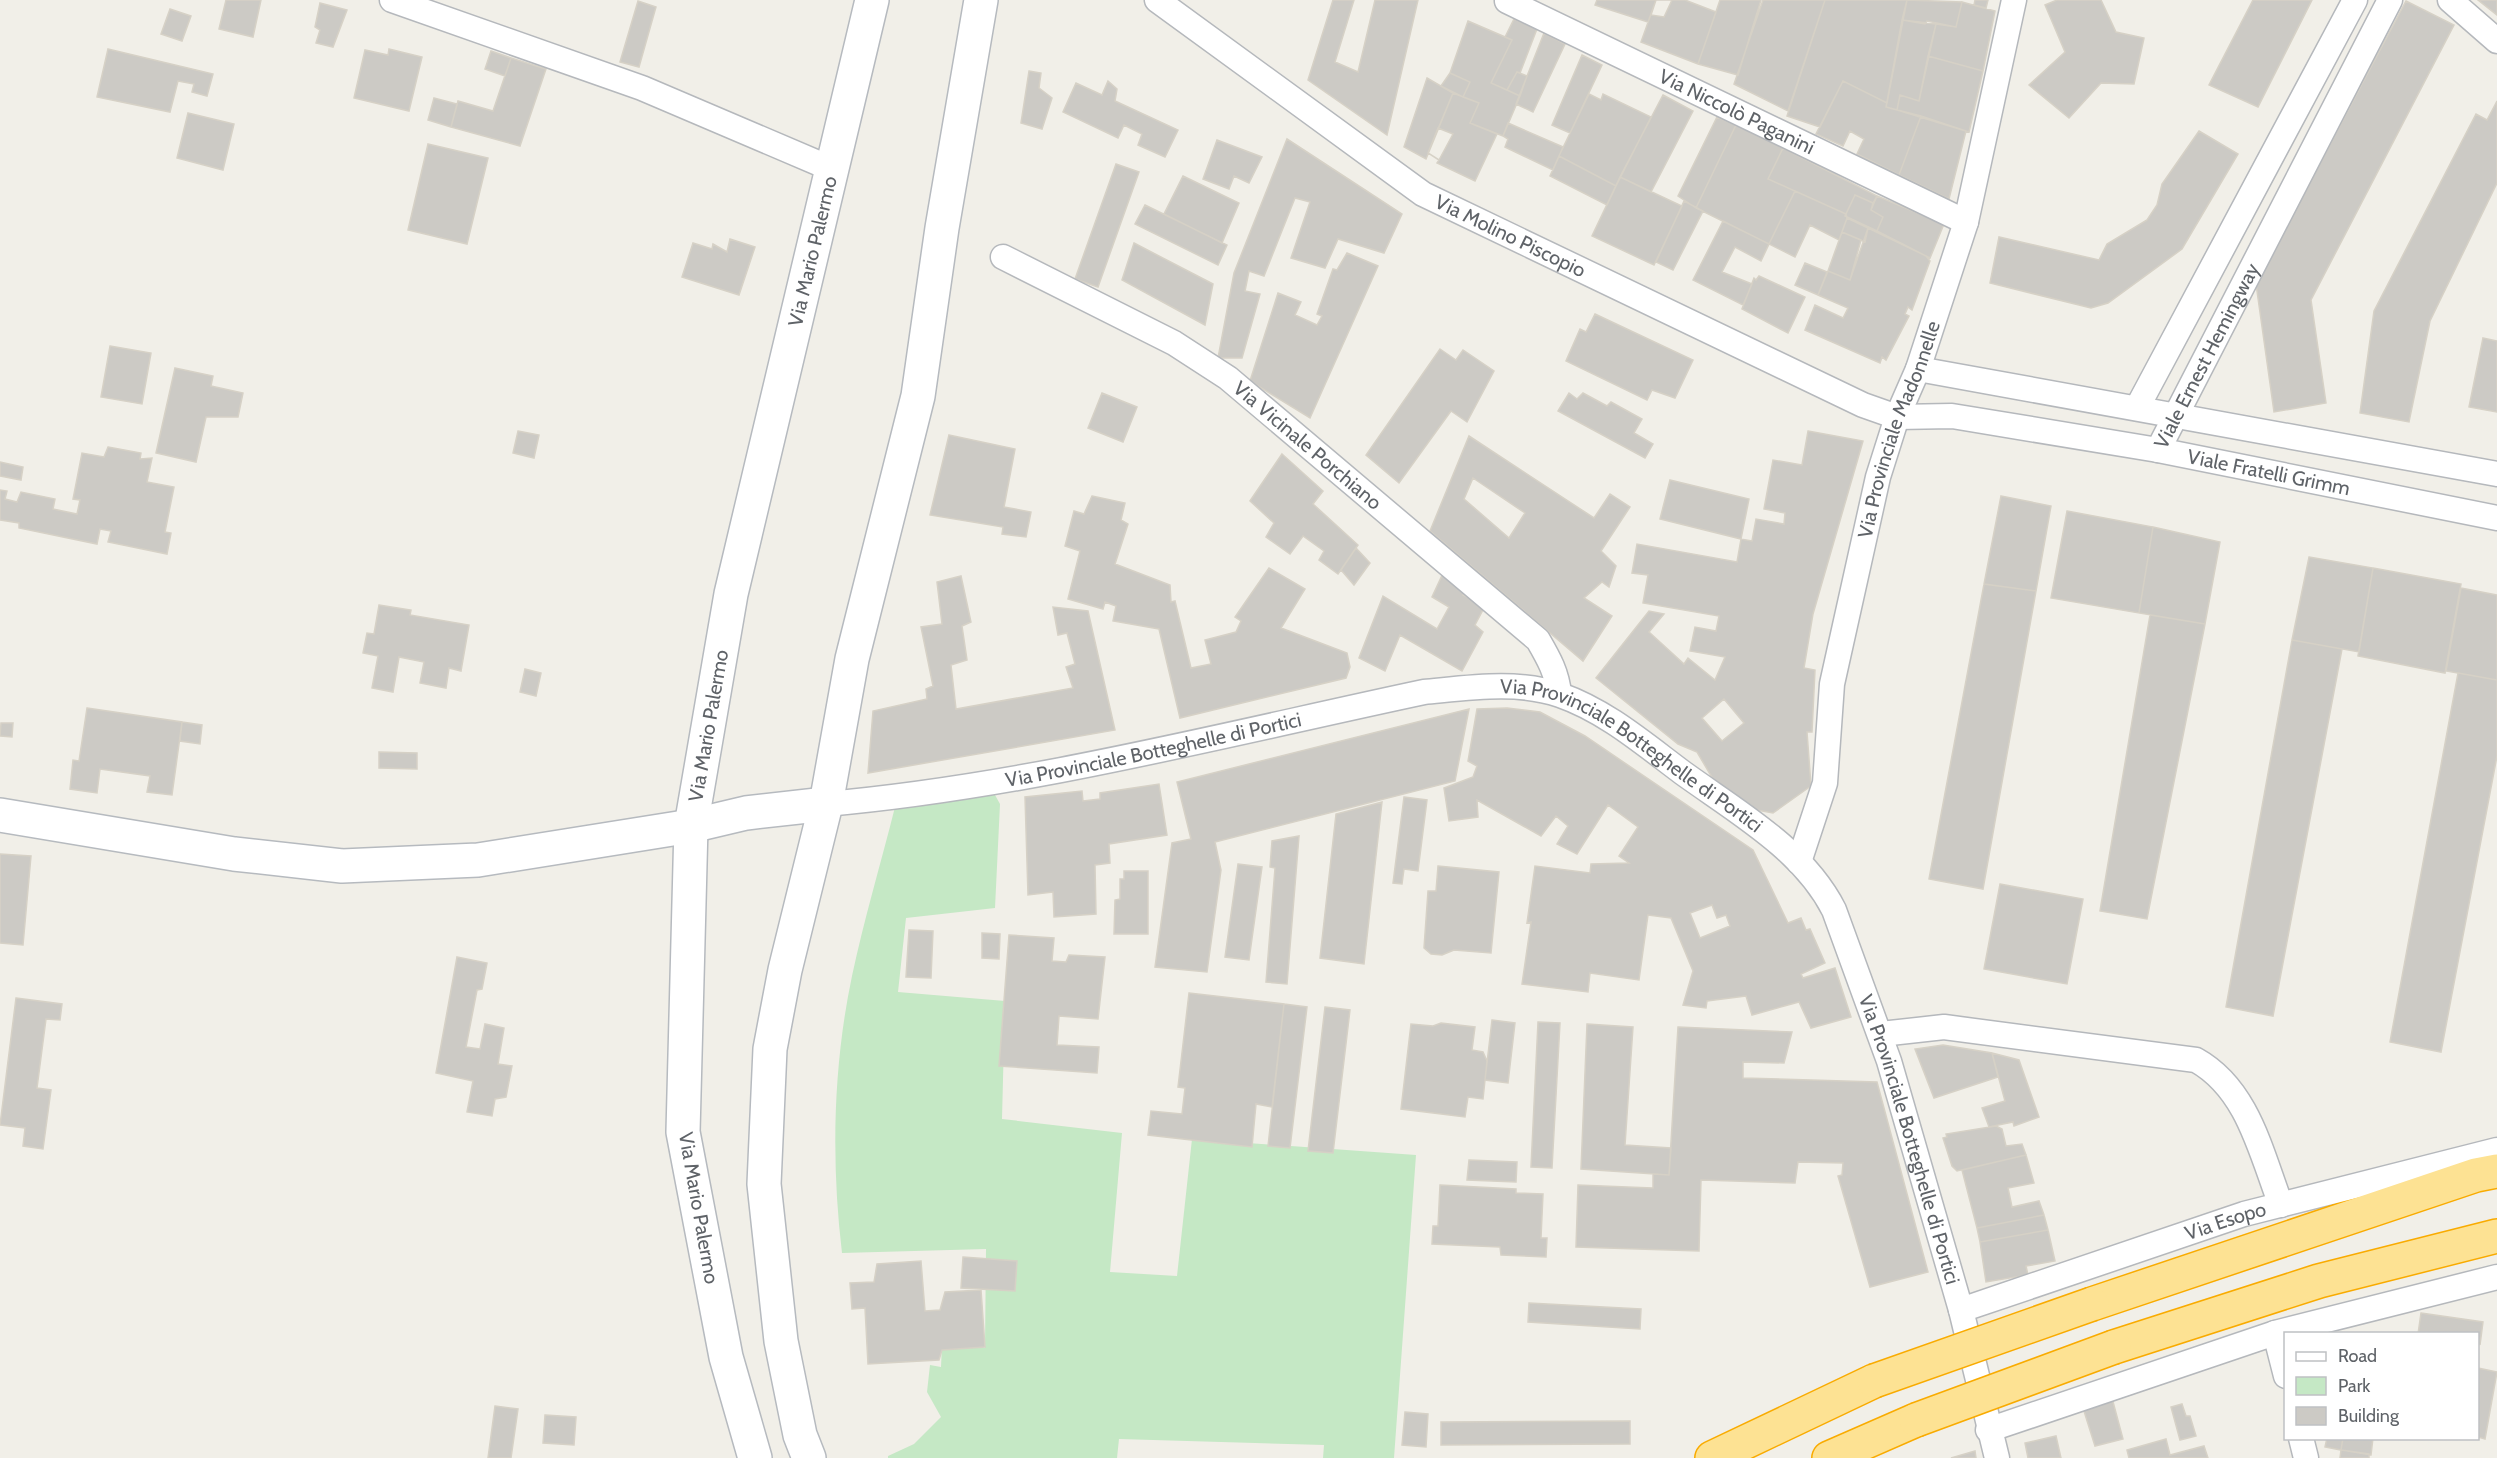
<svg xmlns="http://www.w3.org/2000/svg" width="2497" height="1458" font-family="Cabin,sans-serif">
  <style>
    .green { fill: #c5e8c5 }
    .building { fill: #cccac5; stroke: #d6d1c6; stroke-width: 1.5; fill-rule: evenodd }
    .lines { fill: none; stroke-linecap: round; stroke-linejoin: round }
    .street-casing { stroke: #b5b8bc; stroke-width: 27 }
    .secondary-casing { stroke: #b6babf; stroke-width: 36 }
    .highway-casing { stroke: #f9ab00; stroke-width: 36 }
    .street { stroke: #fff; stroke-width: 24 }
    .secondary { stroke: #fff; stroke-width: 33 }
    .highway { stroke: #fde293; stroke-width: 33 }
    .highway-bridge-casing { stroke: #f9ab00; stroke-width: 36; stroke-linecap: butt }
    .highway-bridge { stroke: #fde293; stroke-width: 33 }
    .labels { text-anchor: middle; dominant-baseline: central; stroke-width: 5; stroke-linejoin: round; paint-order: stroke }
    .street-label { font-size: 20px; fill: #5f6368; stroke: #fff }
  </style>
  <rect width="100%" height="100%" fill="#f1efe8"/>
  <path class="green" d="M995,795L1000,804L995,908L906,918L898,992L1005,1001L1002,1119L1122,1133L1110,1272L1177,1276L1192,1139L1416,1155L1394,1458H1323L1324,1445L1119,1439L1117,1458H888V1456L914,1444L941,1417L927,1392L930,1365L941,1367L942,1345L985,1348L986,1249L842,1253C831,1161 833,1066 852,976C864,919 881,863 895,807Z"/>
  <path class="building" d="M226,0H261L253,37L219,29Z
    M1333,0H1354L1335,62L1358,72L1375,0H1418L1387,135L1308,80Z
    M1597,0H1656L1648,22L1595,5Z
    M1656,0H1685L1716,12L1698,64L1641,42Z
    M1656,0H1672L1664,17L1651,15Z
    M1720,0H1761L1738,75L1698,64Z
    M1763,0H1825L1788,111L1734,84Z
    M1825,0H1907L1887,103L1843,81L1820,127L1787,116Z
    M1907,0L1962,2L1956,27L1927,21L1925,24L1902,20Z
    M1975,0H1988L1986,8L1974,5Z
    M2057,0H2101L2116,32L2144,38L2134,84L2101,83L2069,118L2029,85L2065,52L2045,5Z
    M2253,0H2312L2258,107L2209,85Z
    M2478,0H2497V15Z
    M638,1L656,7L639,67L620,62Z
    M2406,1L2454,25L2311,300L2326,403L2274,412L2256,284Z
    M1962,2L1995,11L1983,71L1928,56L1936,24L1956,27Z
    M320,3L347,10L333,47L316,43L320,30L315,27Z
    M170,9L191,16L182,41L161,34Z
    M1514,19L1537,29L1520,73L1517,72L1507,90L1491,83L1512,40L1505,37Z
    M1902,20L1936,24L1919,101L1900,95L1897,110L1886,107Z
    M1468,21L1512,40L1491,83L1520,96L1503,136L1470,123L1479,103L1463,97L1470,82L1450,73Z
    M1544,33L1565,44L1533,112L1516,104Z
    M108,49L213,74L207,96L192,92L194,84L178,81L170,112L97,97Z
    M389,49L422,57L409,111L354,98L365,50L388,55Z
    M491,51L511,58L505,76L485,69Z
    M1582,55L1602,65L1570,133L1552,125Z
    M1928,56L1983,71L1969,132L1897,110L1900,95L1919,101Z
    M511,58L546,69L520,146L451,127L458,101L493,111Z
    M1029,71L1041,73L1039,88L1052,98L1042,129L1021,123Z
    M1517,72L1527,76L1520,96L1507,90Z
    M1450,73L1470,82L1463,97L1441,86Z
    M1427,78L1453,93L1426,159L1404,147Z
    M1108,81L1117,89L1115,101L1178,130L1165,157L1138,145L1142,134L1124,125L1118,138L1063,112L1076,83L1102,95Z
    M1843,81L1887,103L1886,107L1921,116L1899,175L1857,154L1864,139L1850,131L1843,146L1816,134Z
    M1453,93L1479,103L1470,123L1497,134L1475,181L1437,163L1439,160L1428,153Z
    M1589,94L1601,100L1603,94L1651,117L1616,186L1559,156Z
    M1663,95L1693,111L1651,192L1620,177Z
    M434,98L457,104L451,127L428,120Z
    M2497,101V183L2430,321L2409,422L2360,413L2374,311L2476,114L2487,120Z
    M188,113L234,124L223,170L177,158Z
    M1921,116L1966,131L1949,199L1899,175Z
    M1717,117L1736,125L1696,208L1678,196Z
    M1508,123L1563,147L1553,170L1505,147L1508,139L1503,136Z
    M1736,125L1783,148L1768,179L1795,191L1769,244L1696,208Z
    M1438,128L1453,134L1439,160L1428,153Z
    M2199,131L2238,154L2182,249L2108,303L2091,308L1990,283L1999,237L2099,260L2107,244L2147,220L2157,205L2162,184Z
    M1287,139L1402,214L1384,253L1338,239L1325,268L1291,258L1310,202L1295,198L1264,276L1249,271L1245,291L1260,294L1242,358H1218L1234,273Z
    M1217,140L1262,157L1249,183L1234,176L1229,189L1203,179Z
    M428,144L488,158L467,244L408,230Z
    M1783,148L1877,196L1873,203L1855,195L1846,214L1768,179Z
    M1559,156L1616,186L1607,205L1550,176Z
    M1116,164L1139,172L1098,287L1075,279Z
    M1183,176L1239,203L1222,243L1164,214Z
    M1620,177L1682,206L1654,265L1592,236Z
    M1795,191L1846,214L1847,218L1839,240L1810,225L1795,257L1769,244Z
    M1855,195L1873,203L1871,210L1883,217L1877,231L1845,216Z
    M1877,196L1944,224L1930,258L1877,231L1883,217L1871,210Z
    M1684,201L1703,211L1673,270L1656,262Z
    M1145,205L1227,245L1218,265L1135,224Z
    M1847,218L1868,228L1865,242L1842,232Z
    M1723,221L1769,244L1761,261L1735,247L1722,272L1752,284L1743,305L1693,280Z
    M1868,228L1926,256L1930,261L1912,310L1908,307L1905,314L1909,316L1886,360L1882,357L1880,363L1805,330L1815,305L1843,318L1848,308L1818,295L1828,271L1850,280Z
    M1842,232L1861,240L1850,280L1828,271Z
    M730,239L755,247L739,295L682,277L693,243L712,249L713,244L727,252Z
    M1134,243L1213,284L1205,325L1122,280Z
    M1347,253L1378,266L1310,418L1250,381L1278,293L1301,302L1295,315L1317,325L1322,316L1317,314L1333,269L1337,270Z
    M1805,263L1827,272L1818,295L1795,285Z
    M1759,276L1805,297L1788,333L1742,309L1754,278L1756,280Z
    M1595,314L1693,360L1675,398L1652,390L1647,400L1566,361L1580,329L1586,332Z
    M2483,338L2497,341V412L2469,407Z
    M110,346L151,353L142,404L101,397Z
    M1440,349L1456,360L1463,350L1494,371L1467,422L1451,411L1399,483L1366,455Z
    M175,368L213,376L211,386L243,393L238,417H206L196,462L156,453Z
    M1102,393L1137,407L1123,442L1088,428Z
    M1569,393L1577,399L1583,393L1607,406L1611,402L1642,419L1634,433L1653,444L1645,458L1558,411Z
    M518,431L539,435L534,458L513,453Z
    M1808,431L1863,441L1813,614L1804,668L1815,670L1812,732H1807L1811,786L1773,813L1746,808L1717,786L1697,752L1678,744L1596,678L1649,611L1664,614L1649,632L1684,664L1688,658L1715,680L1725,657L1690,651L1695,627L1716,631L1719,616L1643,603L1648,575L1632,573L1637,544L1737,562L1741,539L1752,541L1756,519L1784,524L1785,513L1764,509L1773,460L1802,465ZM1724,699L1744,723L1722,741L1702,718Z
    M949,435L1015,449L1004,507L1031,512L1026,537L1002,534L1003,527L930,515Z
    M1469,436L1594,518L1610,494L1630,507L1601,551L1616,566L1609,587L1602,582L1584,598L1612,616L1583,661L1430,531ZM1473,478L1525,513L1509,538L1464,499Z
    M108,447L141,453L140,459L152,458L147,482L174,487L165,532L171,533L167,554L108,542L111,531L100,529L97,544L19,528V523L0,520V490L7,491L5,499L17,502L21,492L55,499L53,509L77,514L80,500L73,499L82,453L104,457Z
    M1282,454L1323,491L1313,504L1358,545L1338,574L1319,560L1324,551L1303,536L1290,554L1266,537L1274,523L1250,501Z
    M0,462L23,467L21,480L0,476Z
    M1670,480L1749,499L1741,539L1660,519Z
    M1092,496L1125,503L1121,520L1128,524L1115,564L1170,585L1171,602L1175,601L1191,668L1211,664L1205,640L1236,632L1241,621L1235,617L1269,568L1305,589L1281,628L1347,653L1350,667L1346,678L1180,718L1159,629L1113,621L1116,606L1105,602L1103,609L1068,599L1080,551L1065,546L1074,511L1084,514Z
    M2001,496L2051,506L2036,591L1984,584Z
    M2067,511L2153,527L2139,613L2051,598Z
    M2153,527L2220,542L2205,624L2139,613Z
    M1356,548L1370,563L1354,585L1341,570Z
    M2309,557L2373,568L2359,652L2292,640Z
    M2373,568L2461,584L2445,673L2358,656Z
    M1445,569L1468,588L1463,595L1485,606L1475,625L1483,632L1462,671L1400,635L1385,671L1359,658L1383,596L1437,629L1449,607L1432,597Z
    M961,576L971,622L962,626L967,660L951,665L956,709L1073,688L1066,667L1075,664L1067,633L1058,635L1053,607L1088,611L1115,730L868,773L873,711L927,699L926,689L933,686L921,627L942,624L937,582Z
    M1984,584L2036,591L1983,889L1929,879Z
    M2461,588L2497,595V680L2446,671Z
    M379,605L411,610L410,615L469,625L461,671L449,668L446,688L420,683L424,662L399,657L393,692L372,688L378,656L363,653L367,633L374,634Z
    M2150,615L2205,624L2147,919L2100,911Z
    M2292,640L2342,649L2273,1016L2226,1007Z
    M525,669L541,673L536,696L520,692Z
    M2458,673L2497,680V756L2441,1052L2390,1042Z
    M87,708L182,722L172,795L147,792L150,776L100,769L97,793L70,789L73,760L79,761Z
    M1507,708L1540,712L1585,736L1753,850L1788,923L1801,918L1806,930L1810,929L1825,963L1801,974L1803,978L1835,968L1851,1017L1811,1028L1799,1002L1752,1015L1746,996L1707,1001L1706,1008L1683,1005L1693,971L1671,918L1648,915L1639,980L1590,973L1588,992L1522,984L1531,922L1527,923L1535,866L1590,873L1591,864L1629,863L1619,856L1638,827L1608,805L1577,854L1557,844L1568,826L1556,816L1541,836L1477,800L1478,817L1449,821L1444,788L1473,777L1477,766L1468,761L1477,709ZM1712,905L1717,918L1726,915L1730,926L1700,938L1690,913Z
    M1469,709L1455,781L1215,842L1221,870L1207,972L1155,967L1172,843L1191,839L1177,782Z
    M182,722L202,725L200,744L180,741Z
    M1,723H13L12,737L0,736Z
    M379,752L417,753V769L379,768Z
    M1159,784L1167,835L1109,844L1110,863L1095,865L1096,914L1054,917L1053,892L1028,895L1025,797L1082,791L1083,801L1100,799V793Z
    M1404,797L1427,800L1418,871L1404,869L1402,884L1393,883Z
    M1382,802L1364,964L1320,958L1336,814Z
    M1299,836L1287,984L1266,982L1275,868L1270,867L1272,841Z
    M0,854L31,856L23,945L0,943Z
    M1238,864L1262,867L1249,960L1225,957Z
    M1438,866L1499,872L1491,953L1454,950L1442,955L1431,954L1424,948L1428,891H1436Z
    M1124,871H1148V934H1114L1115,900L1120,899V879H1124Z
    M2000,884L2083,899L2067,984L1984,969Z
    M909,930L933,931L931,978L906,977Z
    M982,933L1000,934L999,959L982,958Z
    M1009,935L1054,938L1052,961L1066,962L1069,955L1105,957L1098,1019L1059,1016L1057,1045L1099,1047L1097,1073L999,1066Z
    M457,957L487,963L482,989L477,990L466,1047L480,1049L485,1024L504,1028L498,1064L512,1066L506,1097L495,1099L492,1116L467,1112L473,1081L436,1073Z
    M1189,993L1284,1004L1272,1107L1256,1104L1252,1147L1148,1135L1151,1111L1182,1114L1185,1088L1178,1087Z
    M16,998L62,1004L60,1020L46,1019L37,1088L51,1090L43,1149L23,1146L25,1128L0,1125Z
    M1284,1004L1307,1007L1290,1148L1268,1146Z
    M1325,1007L1350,1010L1333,1153L1308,1151Z
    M1492,1020L1515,1023L1508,1083L1485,1080Z
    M1538,1022L1560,1023L1552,1168L1531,1167Z
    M1441,1023L1475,1027L1472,1050L1483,1052L1487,1061L1483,1099L1468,1097L1465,1117L1401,1109L1411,1024L1433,1026Z
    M1587,1024L1633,1027L1625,1145L1671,1148L1669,1175L1581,1169Z
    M1678,1027L1792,1032L1784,1063L1743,1062V1078L1877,1082L1928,1272L1870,1287L1838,1176L1842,1175L1843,1163L1798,1162L1795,1183L1701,1180L1699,1251L1576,1247L1578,1185L1653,1188V1174L1669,1175Z
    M1943,1045L1992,1053L1998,1077L1934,1098L1915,1049Z
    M1992,1053L2019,1060L2039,1117L2014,1126L2013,1122L1989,1127L1982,1108L2005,1101Z
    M1996,1126L2002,1129L2006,1146L2022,1144L2026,1155L1957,1171L1952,1166L1943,1138L1947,1137L1946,1134Z
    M2026,1155L2034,1183L2008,1188L2012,1207L2039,1201L2044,1215L1977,1228L1962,1170Z
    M1469,1160L1517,1162L1516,1182L1467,1180Z
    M1440,1185L1516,1189V1193L1543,1194L1541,1238H1547L1546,1257L1501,1255L1500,1247L1432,1244L1433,1226H1438Z
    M2044,1215L2048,1230L1980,1242L1977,1228Z
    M2048,1230L2055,1261L2026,1266L2028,1275L1986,1282L1980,1242Z
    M963,1257L1017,1261L1015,1291L961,1288Z
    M921,1261L925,1311L940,1310L945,1292L981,1290L985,1347L942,1350L939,1360L868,1364L865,1308L852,1309L850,1283L874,1282L877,1264Z
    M1529,1303L1641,1309L1640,1329L1528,1322Z
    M2421,1313L2483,1322L2480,1345L2478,1334H2418Z
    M2478,1368L2497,1372L2485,1439L2478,1437Z
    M2112,1398L2123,1439L2095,1446L2083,1408Z
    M2182,1404L2186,1416H2190L2196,1436L2180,1440L2171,1407Z
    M495,1406L518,1409L511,1458H488Z
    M1405,1412L1428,1414L1426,1447L1402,1445Z
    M545,1415L576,1417L574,1445L543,1443Z
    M1630,1421V1444L1441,1445V1422Z
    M2056,1436L2061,1458H2028L2025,1443Z
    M2327,1438H2343L2341,1450L2325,1447Z
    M2343,1438H2373L2371,1455L2341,1450Z
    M2166,1439L2170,1455L2204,1446L2208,1458H2129L2127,1450Z
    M2341,1450L2369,1454V1458H2340Z
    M1975,1451L1976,1458H1951Z"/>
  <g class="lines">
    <g class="street-casing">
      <g id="street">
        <path d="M392,0L642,88L832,169"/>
        <path id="s1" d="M1157,0L1423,194L1863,405L1897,417L1952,416L2158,450L2497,518"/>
        <path d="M2450,0L2497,41"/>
        <path id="s2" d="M1507,1L1966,222"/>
        <path id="s3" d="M1003,257L1174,343L1228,378L1538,640C1549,659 1557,673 1559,694"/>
        <path d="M1918,369L2497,474"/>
        <path d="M2137,408L2355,0"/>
        <path id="s4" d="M2158,450L2390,0"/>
        <path id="s5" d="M826,804C1028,786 1226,734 1424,692C1467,688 1518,680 1560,695C1606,711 1644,744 1683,773C1737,812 1803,849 1834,910L1889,1061L1961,1310L1997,1458"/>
        <path id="s6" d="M1799,862L1825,783L1832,684L1878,477L1897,417L1918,369L1966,222L2014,0"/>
        <path d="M1881,1034L1944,1027L2196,1060C2248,1089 2261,1153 2281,1205"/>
        <path id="s7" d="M1961,1310L2244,1214L2497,1150"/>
        <path d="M2275,1333L2286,1376"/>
        <path d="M1988,1430L2275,1333L2497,1277"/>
        <path d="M2301,1438L2306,1458"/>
      </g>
    </g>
    <g class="secondary-casing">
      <g id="secondary">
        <path d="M0,815L234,854L342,866L478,860L691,826L746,813L826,804"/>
        <path id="s8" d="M755,1458L726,1357L683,1132L691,826L731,594L872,0"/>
        <path d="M809,1458L800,1435L781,1341L764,1184L770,1049L785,970L826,804L852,659L918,396L942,228L981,0"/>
      </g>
    </g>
    <g class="highway-casing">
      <path id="highway" d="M2092,1304L2476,1175L2497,1171
        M2114,1347L2319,1281L2497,1236
        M1712,1458L1874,1381
        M1829,1458L1916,1420"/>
    </g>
    <use href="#street" class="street"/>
    <use href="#secondary" class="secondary"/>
    <use href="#highway" class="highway"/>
    <g class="highway-bridge-casing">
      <path id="highway-bridge" d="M1874,1381L2092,1304
        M1916,1420L2114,1347"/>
    </g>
    <use href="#highway-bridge" class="highway-bridge"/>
  </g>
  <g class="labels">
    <g class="street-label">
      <text stroke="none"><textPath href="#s2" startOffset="255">Via Niccolò Paganini</textPath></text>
      <text stroke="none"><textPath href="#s1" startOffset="426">Via Molino Piscopio</textPath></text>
      <text stroke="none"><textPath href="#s8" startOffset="1228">Via Mario Palermo</textPath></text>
      <text stroke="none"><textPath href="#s4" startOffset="106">Viale Ernest Hemingway</textPath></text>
      <text stroke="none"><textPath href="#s6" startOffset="446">Via Provinciale Madonnelle</textPath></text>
      <text stroke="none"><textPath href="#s3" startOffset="360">Via Vicinale Porchiano</textPath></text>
      <text stroke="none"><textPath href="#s1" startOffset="1230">Viale Fratelli Grimm</textPath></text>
      <text stroke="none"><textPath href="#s8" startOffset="742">Via Mario Palermo</textPath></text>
      <text stroke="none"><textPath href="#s5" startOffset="332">Via Provinciale Botteghelle di Portici</textPath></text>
      <text stroke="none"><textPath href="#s5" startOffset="836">Via Provinciale Botteghelle di Portici</textPath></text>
      <text stroke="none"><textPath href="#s5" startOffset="1340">Via Provinciale Botteghelle di Portici</textPath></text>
      <text transform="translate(699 1208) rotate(80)">Via Mario Palermo</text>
      <text stroke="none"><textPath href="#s7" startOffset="279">Via Esopo</textPath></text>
    </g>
  </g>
  <rect x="2284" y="1332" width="195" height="108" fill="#ffffff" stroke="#bfc1c3" stroke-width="1.5"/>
  <rect x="2296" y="1352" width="30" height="9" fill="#ffffff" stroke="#bfc1c3" stroke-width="1.5"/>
  <text x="2338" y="1362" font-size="18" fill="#5f6368">Road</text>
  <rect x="2296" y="1377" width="30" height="18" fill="#c5e8c5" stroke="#bfc1c3" stroke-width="1.5"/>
  <text x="2338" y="1392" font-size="18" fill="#5f6368">Park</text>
  <rect x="2296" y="1407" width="30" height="18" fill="#cccac5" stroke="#bfc1c3" stroke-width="1.5"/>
  <text x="2338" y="1422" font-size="18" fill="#5f6368">Building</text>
</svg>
